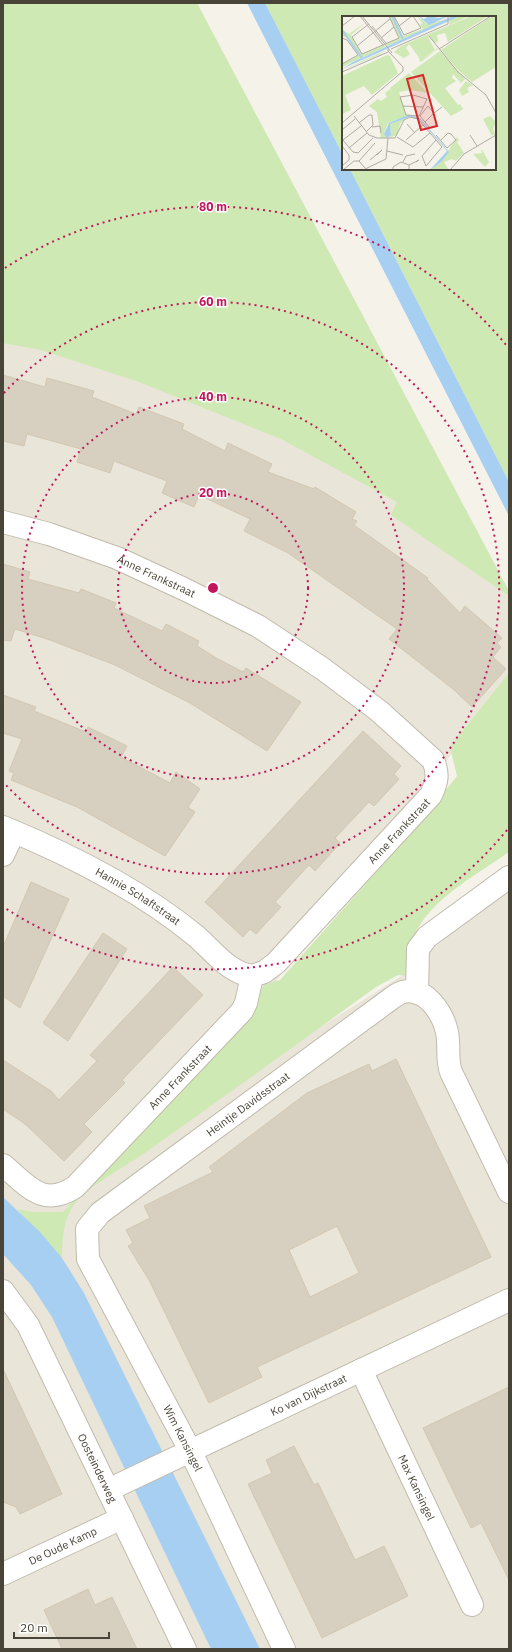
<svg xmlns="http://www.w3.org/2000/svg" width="512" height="1652" font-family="'IBM Plex Sans',sans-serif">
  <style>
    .residential { fill: #e9e5d8 }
    .green { fill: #cee9b3 }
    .water { fill: #a7cff1 }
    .building { fill: #d7cfbf; stroke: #d2c7b2; fill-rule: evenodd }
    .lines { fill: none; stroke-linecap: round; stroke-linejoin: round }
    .minor-casing { stroke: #c1bbac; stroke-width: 24 }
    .minor { stroke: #fff; stroke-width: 22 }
    .ring { fill: none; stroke: #c2185b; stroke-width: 2; stroke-dasharray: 2 4 }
    .labels { text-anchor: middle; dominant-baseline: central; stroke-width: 3; stroke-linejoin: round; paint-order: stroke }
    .street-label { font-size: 11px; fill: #494438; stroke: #fff }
    .inset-river { fill: none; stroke: #a7cff1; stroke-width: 2 }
    .inset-road { fill: none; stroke: #b0aca3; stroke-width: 1 }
    .view { fill: #d62828; fill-opacity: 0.15; stroke: #d62828; stroke-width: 2 }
    .inset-edge { fill: none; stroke: #494438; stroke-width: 2 }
    .centre { fill: #c2185b; stroke: #fff; stroke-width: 2 }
    .ring-label { font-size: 12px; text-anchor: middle; font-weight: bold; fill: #c2185b; stroke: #fff; stroke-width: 3; stroke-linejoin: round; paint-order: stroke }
  </style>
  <rect width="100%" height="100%" fill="#f5f2ea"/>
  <path class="residential" d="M3,314L291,392L509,597V680L164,1125L408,972L509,880V1649H3Z"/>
  <path class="green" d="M3,3H197L509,591V596L391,515L397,502L281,439L139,382L41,350L3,343Z
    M265,3H509V482L350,169H495V17H343V155Z
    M509,673V852C465,883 402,913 407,976L398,975L376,987C300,1042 225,1096 149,1150C130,1164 88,1186 75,1203C63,1219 62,1239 62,1258L17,1209L33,1212H63L239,1025L259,1001L260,991L264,985L280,980L412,832L457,776L450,747Z"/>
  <path class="water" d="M247,3H265L343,155V169H350L353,175L509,482V516Z
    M3,1197L40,1232L62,1258L84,1293L260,1649H211L52,1317L31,1285L3,1254Z"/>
  <path class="building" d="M3,375L45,387L47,378L94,391L92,397L136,414L139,407L184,424L182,429L225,451L228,443L272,464L268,472L314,489L315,487L356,512L352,519L357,521L354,525L428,578L427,579L460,613L465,606L502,638L497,643L501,647L493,657L506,669L472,707L453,689L389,639L397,629L288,553L244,531L250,519L199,495L194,507L162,493L167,481L114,461L110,473L77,462L81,449L27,434L24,446L3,441Z
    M3,564L30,572L28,579L79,593L81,589L116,603L114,608L162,631L166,624L199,641L197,646L218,659L243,672L246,668L301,702L267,751L190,703L115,665L50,640L15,629L11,641L3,640Z
    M3,695L36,707L34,711L86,732L88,727L127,746L121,757L170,783L176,772L200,789L188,807L195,812L165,856L77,807L11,780L14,773L9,771L22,739L3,733Z
    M363,731L401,766L394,774L399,779L374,806L369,802L335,838L340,843L315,871L309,865L275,902L281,907L256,934L250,929L243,937L205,902Z
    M31,882L69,899L20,1008L3,996V947Z
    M103,933L127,949L68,1041L43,1023Z
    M173,967L203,995L122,1080L125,1083L84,1124L92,1132L64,1161L25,1124L3,1109V1060L51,1091L59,1100L97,1061L90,1055Z
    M396,1059L491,1257L257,1367L262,1377L209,1403L149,1280L128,1246L133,1243L126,1230L150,1218L144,1206L213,1172L209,1167L307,1093L369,1064L372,1071ZM337,1226L359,1273L310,1297L289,1250Z
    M3,1369L62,1494L20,1514L16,1507L3,1502Z
    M509,1387V1580L481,1523L471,1528L423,1428Z
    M294,1446L314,1485L318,1483L355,1560L384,1546L408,1596L322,1638L248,1484L272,1473L266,1460Z
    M88,1589L95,1605L112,1597L137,1649H62L44,1610Z"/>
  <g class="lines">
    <g class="minor-casing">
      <g id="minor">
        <path id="s1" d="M3,522L49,534L117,558L184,589L258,626L323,669L379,711L433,760C439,774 437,782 431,795L276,963L264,972L252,976L246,1003L242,1011L75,1187C43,1208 28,1186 3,1165"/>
        <path id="s2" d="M3,827C71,855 139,889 196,936C212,950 229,973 252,976"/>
        <path d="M3,855L14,832"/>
        <path d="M417,993L418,949L427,937L509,877"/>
        <path id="s3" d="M3,1291L28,1325L185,1649"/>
        <path id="s4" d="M361,1370L472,1605"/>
        <path id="s5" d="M108,1490L509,1300"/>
        <path id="s6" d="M3,1574L122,1518"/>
        <path id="s7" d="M284,1649L191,1452L88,1259L87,1229L100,1213L392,998C395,996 399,993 403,992C426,986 443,1014 447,1032C450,1046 446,1059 451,1072L509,1192"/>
      </g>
    </g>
    <use href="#minor" class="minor"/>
  </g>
  <g class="ring">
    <circle cx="213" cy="588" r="95"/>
    <circle cx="213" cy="588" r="191"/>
    <path d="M4 393A286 286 0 1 1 4 783"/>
    <path d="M507 830A381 381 0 0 1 5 908M5 268A381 381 0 0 1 507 346"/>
  </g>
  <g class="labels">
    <g class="street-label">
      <text stroke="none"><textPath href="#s1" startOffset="163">Anne Frankstraat</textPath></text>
      <text transform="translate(399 831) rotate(-47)">Anne Frankstraat</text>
      <text stroke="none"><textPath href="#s2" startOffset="152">Hannie Schaftstraat</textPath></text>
      <text transform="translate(180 1077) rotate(-46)">Anne Frankstraat</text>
      <text stroke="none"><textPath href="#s7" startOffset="671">Heintje Davidsstraat</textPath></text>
      <text stroke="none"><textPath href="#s5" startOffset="222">Ko van Dijkstraat</textPath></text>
      <text transform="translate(183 1438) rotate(63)">Wim Kansingel</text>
      <text stroke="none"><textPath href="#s3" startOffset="201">Oosteinderweg</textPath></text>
      <text stroke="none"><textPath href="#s4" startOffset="130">Max Kansingel</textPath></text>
      <text stroke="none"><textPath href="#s6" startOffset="66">De Oude Kamp</textPath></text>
    </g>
  </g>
  <g transform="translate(342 16)">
    <rect width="154" height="154" fill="#f5f2ea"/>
    <path d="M47,0H52L61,20L81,13L78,9L80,7L75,0L85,8L106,3L45,30L44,28L57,22ZM118,0H127L86,19L129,0H146L106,26L103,17L95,19L96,25L93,27L85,19L93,34L78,45L93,35L95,32L86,21L96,33L79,46L77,44L78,43L67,28L64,32L68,38L62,42L52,36L59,30L107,9L108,4ZM154,0V51L130,66L115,53L99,34L147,2ZM23,7L9,19L20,38L42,29L43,31L0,51V48L17,39L7,22L0,20V13L7,18ZM44,34L36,39L44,36L1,54ZM98,35L123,63L119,67L111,58L110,62L114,65L103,72L116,89L118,88L121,93L125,91L109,100L69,56ZM45,39L48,40L56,57L30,79L22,70L3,79L9,94L0,98V60ZM67,57L86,77L69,74L57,76L65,100L46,107L42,117L45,122H39L35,96L27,90L36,83L39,85L45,81L43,77L48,73L50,75L48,72ZM124,65L131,69L125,72L127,76L120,80L117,74ZM148,100L154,106L151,113L153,118L150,120L141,103ZM64,102L58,108L55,119L47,122L49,115L47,108ZM115,121L117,124L115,126L122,137L114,145L110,143L102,146L107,154H88L99,146ZM139,132L147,146L143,151L131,138L140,137Z" fill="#cee9b3"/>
    <path d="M76,0L82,3L87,0L97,2L107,0L87,9ZM111,0H118L0,53L11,46ZM66,99L76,101L79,103L107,136L99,146L88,154L105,135L78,104L67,101L48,108L49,119L45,122L42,118L47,107Z" fill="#a7cff1"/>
    <path class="inset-river" d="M50,0L61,23M0,14L20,42"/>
    <path class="inset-road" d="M18,0L41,29M20,0L50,37M52,0L62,19L79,12L71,0M27,8L10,21L20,38L57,22L47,0M0,10L13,0M30,10L44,27M57,10L70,0M87,20L116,56L144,79L154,97M0,22L5,24L16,39L0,48M39,22L52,11M15,30L48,3M49,33L106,8V0M97,33L149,0M0,56L46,36M61,90L64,99L77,100L85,83L71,79L58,81L61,90L81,91M12,100L27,119L35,122H53L62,104L68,101L76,103L100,131L84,150M83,106L92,97M0,107L61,55V51L46,35V33M17,107L27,99H30L31,109L24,116M65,108L73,117M30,111L38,110L39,117M88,112L78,100L86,90L92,97L100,91M0,114L13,103M94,119L105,132L114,124L109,118M128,119L135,130M55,121L71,131L88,117M0,123L11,136L16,137L31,122M1,124L19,110M64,124L81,109M99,124L106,117L109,118M0,130L7,139V144L0,150M7,132L25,117M45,135L61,139M28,144L40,134L35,139M17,145L33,127M61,146L64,140L73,138M67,149L77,144L74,146M84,150L80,140L94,124M1,154L12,145H17L23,152M21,154L44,143L46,122M51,154V151L59,146L67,149V154M108,154L122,138L154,119"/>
    <path class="view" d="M81,59L95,110L79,114L65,63Z"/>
    <rect width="154" height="154" class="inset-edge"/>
  </g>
  <circle cx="213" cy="588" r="6" class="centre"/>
  <g class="ring-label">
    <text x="213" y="211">80 m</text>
    <text x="213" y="306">60 m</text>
    <text x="213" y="401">40 m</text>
    <text x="213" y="497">20 m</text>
  </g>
  <rect width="512" height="1652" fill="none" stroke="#494438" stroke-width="8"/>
  <path d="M14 1632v6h95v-6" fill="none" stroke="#494438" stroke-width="2"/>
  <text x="20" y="1632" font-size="12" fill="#494438" stroke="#ffffff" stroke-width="3" paint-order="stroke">20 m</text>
</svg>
